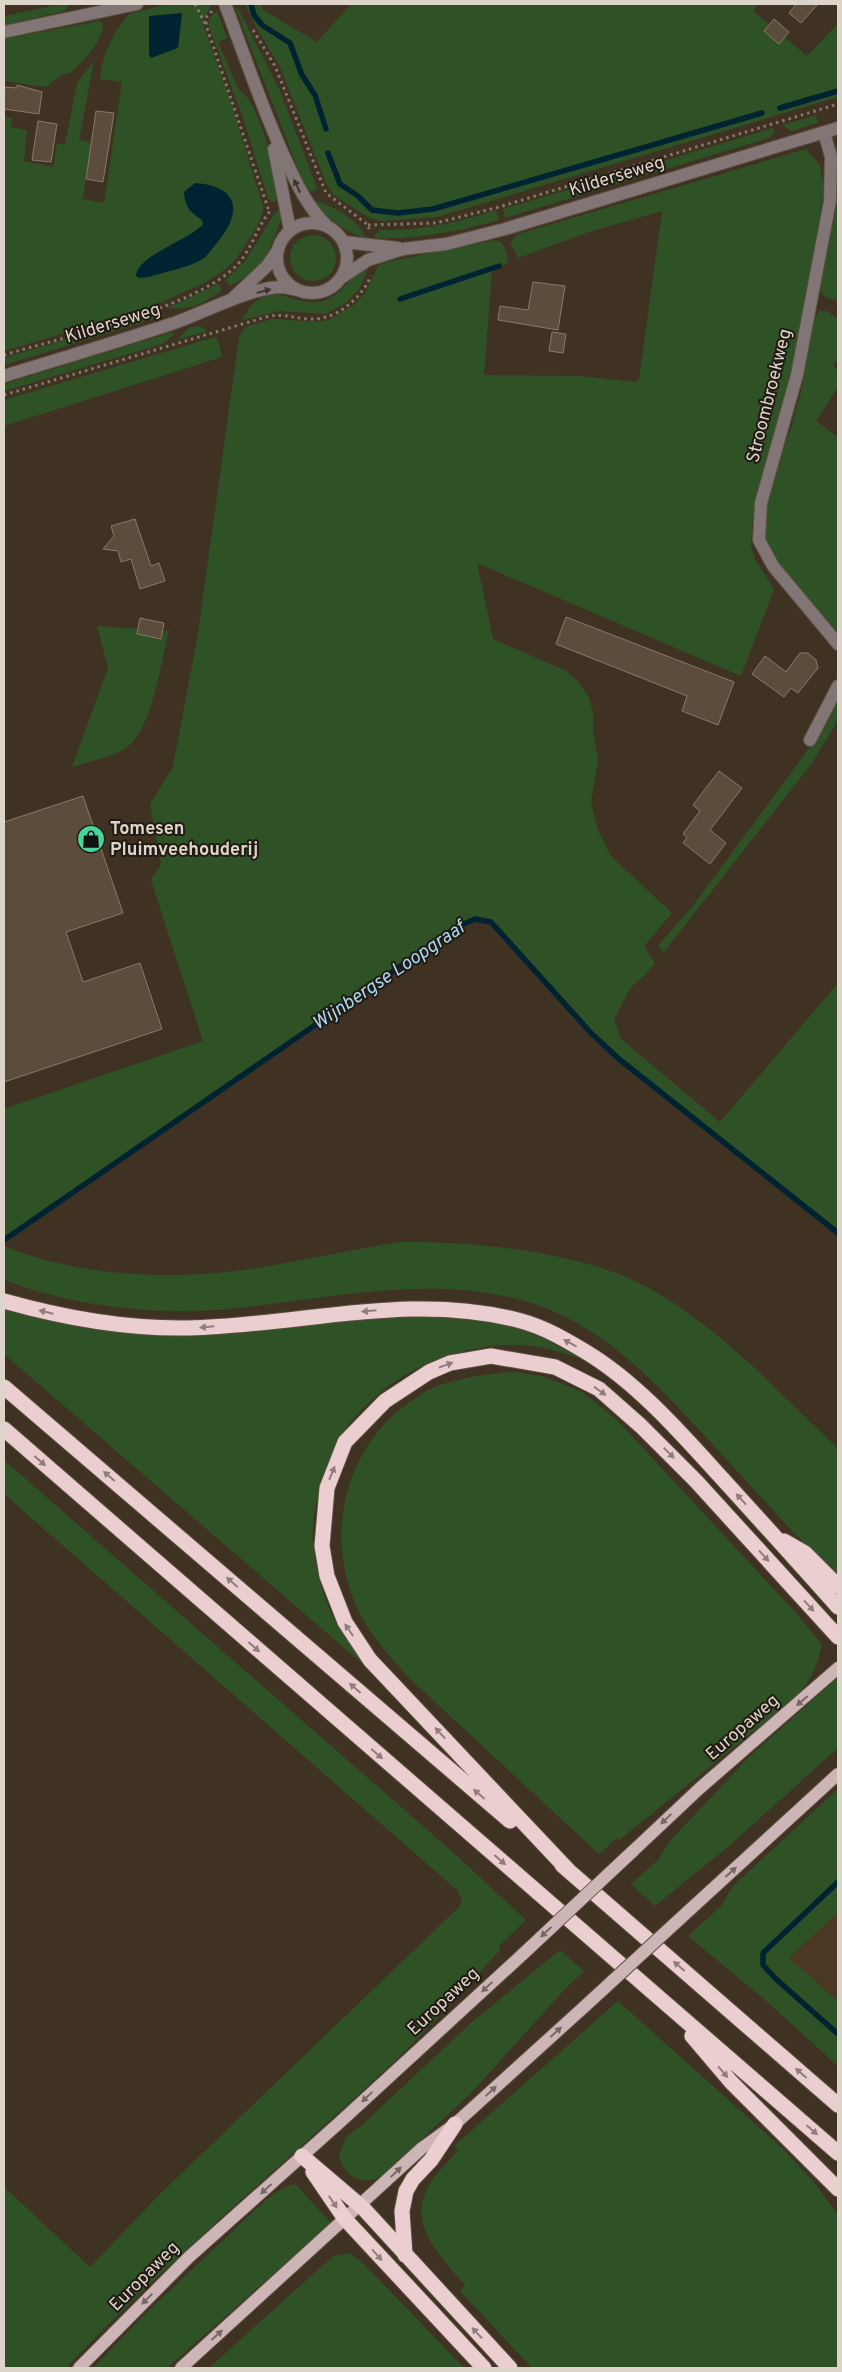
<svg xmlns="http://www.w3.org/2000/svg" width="842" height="2372" font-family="Overpass,sans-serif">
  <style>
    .built { fill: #4b3822 }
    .green { fill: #2e5226 }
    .water { fill: #002331 }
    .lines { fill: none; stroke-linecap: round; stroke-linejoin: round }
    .stream { stroke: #002331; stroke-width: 5.5 }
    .building { fill: #5c4c3c; stroke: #897967 }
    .minor-casing { stroke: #5c4f40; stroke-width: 14 }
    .major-casing { stroke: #5c4f40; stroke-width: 14 }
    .highway-casing { stroke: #5c4f40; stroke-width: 17 }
    .path { stroke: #85796c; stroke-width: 3; stroke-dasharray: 2.5 4; stroke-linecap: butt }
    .minor { stroke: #817576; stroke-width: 12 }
    .major { stroke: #cdb5b6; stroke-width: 12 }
    .highway { stroke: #ebced0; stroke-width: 15 }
    .major-bridge-casing { stroke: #5c4f40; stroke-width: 14; stroke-linecap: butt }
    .major-bridge { stroke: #cdb5b6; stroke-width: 12 }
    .oneway { fill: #3e3631 }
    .oneway2 { fill: #917d7b }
    .oneway3 { fill: #786865 }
    .labels { text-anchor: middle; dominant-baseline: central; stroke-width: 4; stroke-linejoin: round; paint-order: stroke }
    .street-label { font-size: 18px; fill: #ddd4ca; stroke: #221b14 }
    .poi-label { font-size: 18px; font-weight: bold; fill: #ddd4ca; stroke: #221b14; text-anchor: start }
    .water-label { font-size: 19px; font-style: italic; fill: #a8d8f0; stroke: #221b14 }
  </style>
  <rect width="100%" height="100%" fill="#403222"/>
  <path class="built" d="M838,1880V2032L755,1963Z"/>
  <path class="green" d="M62,4H69L65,11L4,25V16Z
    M168,4H212L204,17L203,24L232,106L263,206V211L257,227L236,259L224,270L206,282L151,307L4,351V117L12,118L11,127L27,130L24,161L53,167L57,144H65L77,83L94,61L79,140L91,143L83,199L104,203L122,82L100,79C102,56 114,30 129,14Z
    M245,4H261L263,10L317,42L351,4H758L753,11L807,56L838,24V97L437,217L382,221L370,218L341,200L332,193L326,183L279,65L260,34Z
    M235,7L239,10L280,91L317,188L314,191L307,192Z
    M217,11L227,38L218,42L239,90C261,103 275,173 280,199L272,202L268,198L242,115L209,27C208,20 210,16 217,11Z
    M99,21L103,23C102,44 83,61 69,74H63L46,87L5,81L4,88V39Z
    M816,115L818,123L791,131L782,125Z
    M773,128L775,132L769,138L505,218L503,209Z
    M838,143V300C826,298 822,297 818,285L837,183L836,147Z
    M806,149L820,165L824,190L797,359L756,501L752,527L751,546L755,559L774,589L741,676L477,563L493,639L566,671L577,680L589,698L593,712V732L598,760L591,801L597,828L611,856L672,913L644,946L655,963L645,975L631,987L614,1019L621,1039L720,1122L838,983V1233L619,1059L591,1033L491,922L475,919L457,927L4,1240V1109L203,1041L151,880L161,864L150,804L173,767L198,633L239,337L245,327L272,319L318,322L331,319L355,304L365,293L378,266L382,263L495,240L502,243L506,252L508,263L492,269L484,375L578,376L636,382L639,379L662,211L589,232L518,258L510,243L518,234Z
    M318,201C336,209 356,218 366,237C349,236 322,214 311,202Z
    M281,209L282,217L265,260L256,271L230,286L226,280L246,260L274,214Z
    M496,210L499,220C458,231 417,240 374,238V236L380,230C420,231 457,223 496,210Z
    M290 258a23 23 0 1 1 46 0a23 23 0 1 1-46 0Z
    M369,267L359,289L347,302L326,314L279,311L242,320C268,270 291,310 323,301C343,295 350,274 369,267Z
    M218,284L222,290C206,303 188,311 168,308Z
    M820,311H827L838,319V359L833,365L838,371V387L816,421L838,437V644L794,588L762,537L763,503L791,428L802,388L811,329L815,317Z
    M152,314L167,315L4,365V358Z
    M200,326L208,331L176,340L190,327Z
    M173,332L174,335L162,344L4,391V384Z
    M215,337L218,340L222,357L4,426V400Z
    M97,626L169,631C161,661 152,731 126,748C112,758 89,761 72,767L108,668Z
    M838,699V720L812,763L664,952L658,946L695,903L826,725Z
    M400,1242C482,1242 590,1251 661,1295C728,1336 782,1395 838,1449V1576C822,1563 809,1547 794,1533C764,1500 734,1468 704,1435C665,1393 626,1350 575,1322C471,1265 350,1296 238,1308C160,1316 78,1308 4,1280V1246C84,1279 185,1281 269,1266C313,1258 356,1249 400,1242Z
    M4,1306L81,1326L322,1320L433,1315L483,1320L514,1327L547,1340L580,1358C565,1354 548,1348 533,1346C462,1339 392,1370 348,1425C339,1437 333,1454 327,1469C319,1491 310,1519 313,1543C315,1566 321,1591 331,1613C336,1625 364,1658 365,1666L4,1354Z
    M512,1372L543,1376L582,1392L616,1419L797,1614L822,1645C817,1666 811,1680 797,1696L643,1821L619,1840L617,1838L599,1854L409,1678C391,1657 369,1634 357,1608C326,1538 342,1455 403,1407C413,1400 424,1391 435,1387C461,1377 485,1374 512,1372Z
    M4,1460L455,1854L526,1920L499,1946L500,1950C466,1987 432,2025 396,2060C286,2162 169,2259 66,2368H4V2187L90,2267L161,2193L459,1907L462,1900L457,1890L4,1494Z
    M838,1677V1748L729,1846L655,1906L631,1884L658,1860L670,1841L750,1756Z
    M838,1789V1912L789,1958L838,2001V2066L764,1999L688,1936L722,1905L733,1886Z
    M560,1950L584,1971L565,1989L471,2093L382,2176C362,2187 344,2177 339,2155L346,2137L363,2124L472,2022Z
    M618,2001L782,2148L813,2181L838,2215V2368H532L460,2291L465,2285C442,2258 407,2226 428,2187C436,2173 448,2162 458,2151L454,2146Z
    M295,2184L331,2223L167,2368H93L144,2315L256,2209C268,2199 279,2187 295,2184Z
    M349,2253L362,2262L464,2368H209L333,2256Z"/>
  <path class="water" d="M182,13L178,48L151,58L149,54V16Z
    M195,183C240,186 243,213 216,244C212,249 208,255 203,259C190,267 164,272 149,277L139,278L136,276C136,256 190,240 203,224L202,220C190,212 185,207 184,192Z"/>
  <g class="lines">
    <path class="stream" d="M251,4L254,15L262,25L290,43L302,75L315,95L326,129
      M780,108L838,91
      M328,153L340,184L358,196L372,210L398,213L433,209L762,113
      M400,299L499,266
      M4,1240L457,927L475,919L491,922L591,1033L619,1059L838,1233
      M838,1882L763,1953V1965L776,1979L838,2034"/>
  </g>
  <path class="building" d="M796,4H818L801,23L789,13Z
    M774,19L789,32L779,44L764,31Z
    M17,85L42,92L39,114L4,109L5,87L17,88Z
    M96,111L114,113L103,182L86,179Z
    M38,121L57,124L51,162L32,160Z
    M533,282L565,286L558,330L498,320L500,306L528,310Z
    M552,332L566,334L563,353L549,351Z
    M135,519L151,566L159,563L165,581L140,589L131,559L121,562L118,551L103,549L114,536L111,526Z
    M566,617L734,682L718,725L682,711L687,696L556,644Z
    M140,618L164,623L161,639L137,634Z
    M800,653H808L816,660L818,668L798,693L791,688L784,697L752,674L765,656L786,672Z
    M719,771L742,788L710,830L726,843L710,864L683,843L687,837L683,834L700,811L693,805Z
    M83,796L123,913L66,932L83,982L140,963L162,1029L4,1082V822Z"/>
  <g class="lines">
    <g class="minor-casing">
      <path id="minor" d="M225,4C244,54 261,105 283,154C295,180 305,204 326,225
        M4,32L137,4
        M824,132L831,157L830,201L797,375L761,503L759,540L773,566L838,644
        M274,149L290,230
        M277 258a35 35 0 1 1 70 0a35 35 0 1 1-70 0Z
        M344,242L398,248
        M341,278L368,260L403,249L446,244L505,229L838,128
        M232,299L267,266L278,250
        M4,376C59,359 114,343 168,325C200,315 248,288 280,287C286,287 292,289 298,290
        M810,740L838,686"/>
    </g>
    <g class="major-casing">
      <path id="major" d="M633,1851L700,1788L838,1668
        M695,1905L838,1774
        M79,2368L189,2257L339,2123L523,1954
        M181,2368L422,2148L455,2124L584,2007"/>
    </g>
    <g class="highway-casing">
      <path id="highway" d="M4,1301C64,1318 125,1329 188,1328C299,1326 411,1291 521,1321C544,1327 566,1340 586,1352C636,1382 680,1432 719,1475C759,1519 799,1563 838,1607
        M4,1387L510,1821
        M4,1429L838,2153
        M784,1541L805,1553L838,1586
        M562,1865L838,2105
        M569,1871L370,1660L345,1622L327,1576L322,1546L327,1488L345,1442L385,1401L429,1372L450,1363L491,1356L555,1367L599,1389L641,1426L696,1481L838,1637
        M692,2036L731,2082L838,2189
        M302,2156L363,2208L510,2368
        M313,2172L345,2219L484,2368
        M405,2255L402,2211L406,2191L413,2179L431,2160L455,2124"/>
    </g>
    <path class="path" d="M195,4L206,25
      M212,11L207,16L206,25L269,211
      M253,30L275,66L326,193L368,225L369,229
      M368,225L436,223L499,207L838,104
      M4,355C63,337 196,308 237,265C252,249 257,226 271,210
      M4,395L266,317C282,313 294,318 309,319C335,321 361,299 371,276"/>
    <use href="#minor" class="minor"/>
    <use href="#major" class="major"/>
    <use href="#highway" class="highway"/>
    <g class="major-bridge-casing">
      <path id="major-bridge" d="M523,1954L633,1851
        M584,2007L695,1905"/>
    </g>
    <use href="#major-bridge" class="major-bridge"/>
  </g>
  <defs><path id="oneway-solid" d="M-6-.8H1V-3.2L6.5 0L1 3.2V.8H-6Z" transform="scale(1.25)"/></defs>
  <g class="oneway">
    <use href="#oneway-solid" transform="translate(297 186) rotate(-115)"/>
    <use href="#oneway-solid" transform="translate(264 291) rotate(-15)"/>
  </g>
  <g class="oneway2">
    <use href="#oneway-solid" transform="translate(369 1311) rotate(175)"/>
    <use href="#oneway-solid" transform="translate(46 1312) rotate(-166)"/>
    <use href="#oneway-solid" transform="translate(207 1327) rotate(175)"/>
    <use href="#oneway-solid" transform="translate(570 1343) rotate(-151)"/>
    <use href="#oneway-solid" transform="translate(446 1365) rotate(-19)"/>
    <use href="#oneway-solid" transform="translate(600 1391) rotate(36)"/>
    <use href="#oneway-solid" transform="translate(669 1453) rotate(45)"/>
    <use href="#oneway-solid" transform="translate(40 1461) rotate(41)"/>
    <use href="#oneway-solid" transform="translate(332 1473) rotate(-68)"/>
    <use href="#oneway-solid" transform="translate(109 1476) rotate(-139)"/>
    <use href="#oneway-solid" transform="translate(741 1499) rotate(-132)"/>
    <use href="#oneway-solid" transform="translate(764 1556) rotate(48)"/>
    <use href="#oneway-solid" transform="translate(232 1582) rotate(-139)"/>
    <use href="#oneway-solid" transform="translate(809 1606) rotate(48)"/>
    <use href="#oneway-solid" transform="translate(349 1630) rotate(-124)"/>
    <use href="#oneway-solid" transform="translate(254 1647) rotate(41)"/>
    <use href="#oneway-solid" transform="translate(355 1688) rotate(-139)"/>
    <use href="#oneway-solid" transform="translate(440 1733) rotate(-133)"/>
    <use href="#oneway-solid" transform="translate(377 1754) rotate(41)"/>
    <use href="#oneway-solid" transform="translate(479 1794) rotate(-139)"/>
    <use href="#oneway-solid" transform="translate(500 1860) rotate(41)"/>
    <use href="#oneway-solid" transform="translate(679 1966) rotate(-139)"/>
    <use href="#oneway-solid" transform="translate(723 2072) rotate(49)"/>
    <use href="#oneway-solid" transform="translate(801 2073) rotate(-139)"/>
    <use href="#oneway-solid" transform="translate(812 2130) rotate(41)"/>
    <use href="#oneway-solid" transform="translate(333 2202) rotate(56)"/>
    <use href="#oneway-solid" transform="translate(377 2255) rotate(48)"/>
    <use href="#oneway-solid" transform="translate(477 2333) rotate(-133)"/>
  </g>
  <g class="oneway3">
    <use href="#oneway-solid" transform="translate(802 1701) rotate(139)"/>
    <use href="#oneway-solid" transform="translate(666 1819) rotate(137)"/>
    <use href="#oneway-solid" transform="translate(731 1872) rotate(-42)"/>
    <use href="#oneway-solid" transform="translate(546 1932) rotate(137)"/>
    <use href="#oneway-solid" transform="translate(487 1987) rotate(137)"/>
    <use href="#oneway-solid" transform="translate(556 2032) rotate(-42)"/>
    <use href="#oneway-solid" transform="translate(491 2091) rotate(-43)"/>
    <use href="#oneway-solid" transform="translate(367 2097) rotate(137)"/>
    <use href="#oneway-solid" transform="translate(396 2172) rotate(-43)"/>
    <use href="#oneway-solid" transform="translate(266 2189) rotate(138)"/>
    <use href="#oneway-solid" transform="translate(147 2299) rotate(135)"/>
    <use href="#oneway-solid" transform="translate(217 2335) rotate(-42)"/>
  </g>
  <defs>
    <g id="shop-disc" transform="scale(1.4375)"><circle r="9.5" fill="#49d49d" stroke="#221b14"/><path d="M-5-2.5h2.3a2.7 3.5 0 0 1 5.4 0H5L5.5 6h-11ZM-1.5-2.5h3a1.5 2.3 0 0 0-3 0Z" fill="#111"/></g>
  </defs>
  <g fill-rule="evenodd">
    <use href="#shop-disc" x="91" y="839"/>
  </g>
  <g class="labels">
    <g class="street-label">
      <text transform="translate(617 177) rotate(-17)">Kilderseweg</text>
      <text transform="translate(113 324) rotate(-17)">Kilderseweg</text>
      <text transform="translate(770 396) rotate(-76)">Stroombroekweg</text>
      <text transform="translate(743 1728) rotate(-41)">Europaweg</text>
      <text transform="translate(444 2002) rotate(-43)">Europaweg</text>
      <text transform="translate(145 2277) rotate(-45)">Europaweg</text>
    </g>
    <g class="poi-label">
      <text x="110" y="829">Tomesen<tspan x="110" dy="21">Pluimveehouderij</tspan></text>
    </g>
    <g class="water-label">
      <text transform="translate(389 976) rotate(-34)">Wijnbergse Loopgraaf</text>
    </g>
  </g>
  <rect width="842" height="2372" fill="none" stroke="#ddd4ca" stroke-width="10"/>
</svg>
